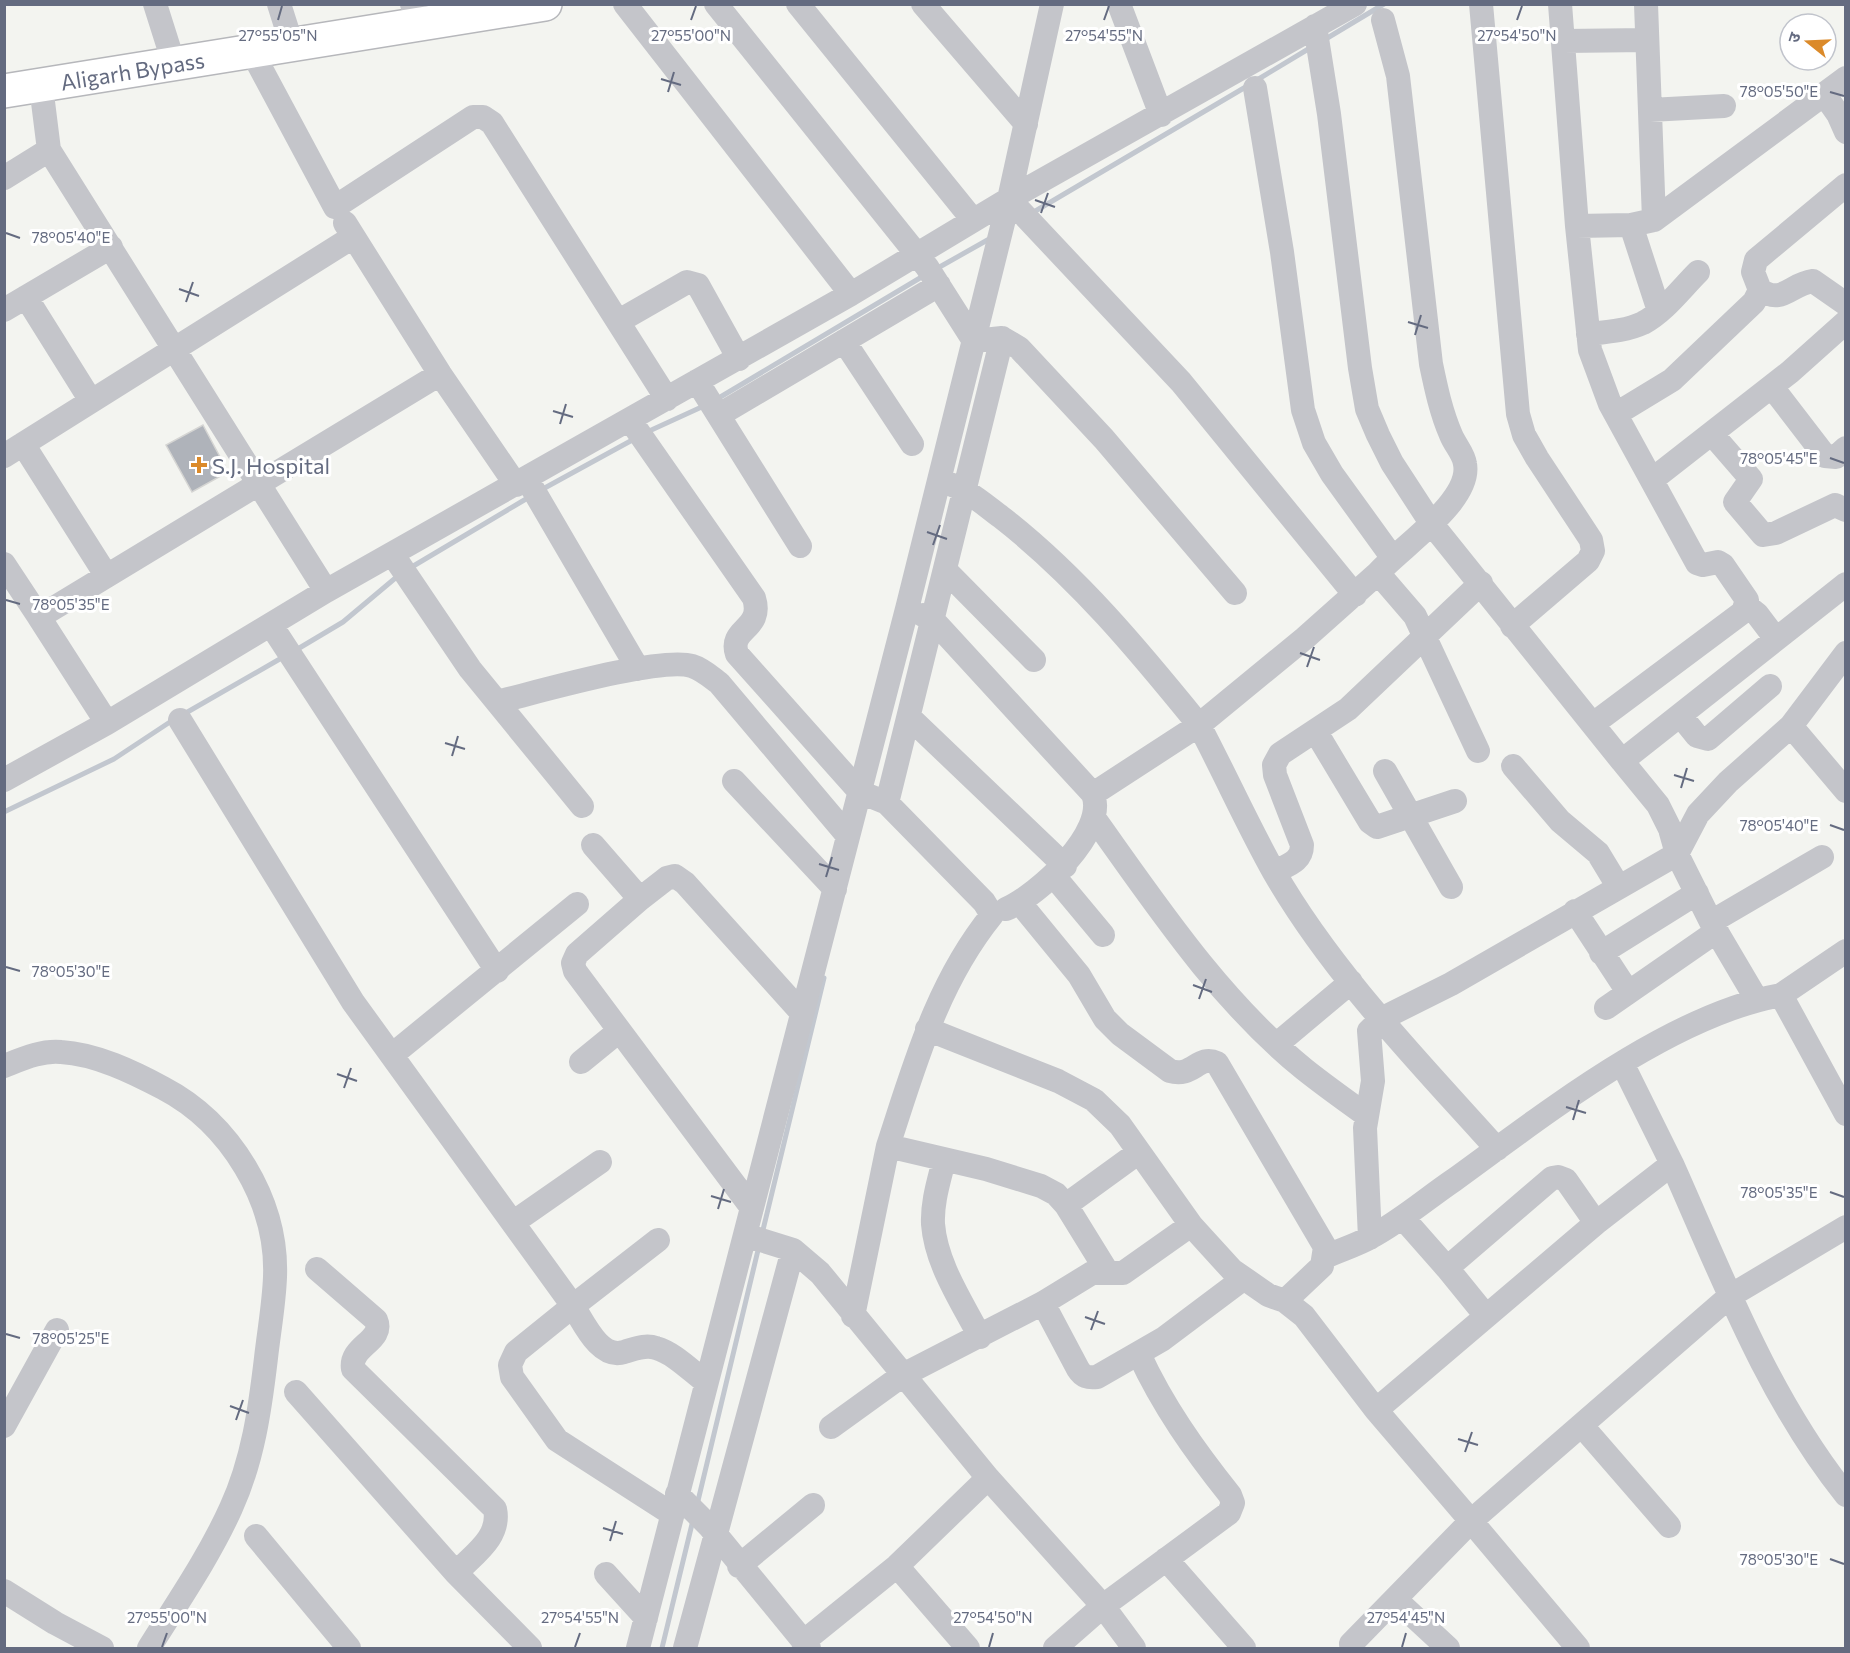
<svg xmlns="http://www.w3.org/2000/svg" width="1850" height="1653" font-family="Commissioner,'Noto Sans Devanagari',sans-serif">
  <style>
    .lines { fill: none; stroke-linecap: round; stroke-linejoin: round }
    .stream { stroke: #c2c7cf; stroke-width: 5 }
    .building { fill: #afb3ba; stroke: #d5d5d3; stroke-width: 1.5 }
    .highway-casing { stroke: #b6b7bb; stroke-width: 36 }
    .minor { stroke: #c4c5ca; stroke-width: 24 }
    .highway { stroke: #fff; stroke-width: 33 }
    .ticks { fill: none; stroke: #646b80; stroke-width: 2 }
    .poi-dot { fill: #db8a2a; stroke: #fff; stroke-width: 2 }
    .labels { text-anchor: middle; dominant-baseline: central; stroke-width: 6; stroke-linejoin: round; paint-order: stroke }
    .street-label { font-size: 22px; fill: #646b80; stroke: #fff }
    .poi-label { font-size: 22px; fill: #646b80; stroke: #fff; text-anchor: start }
    .ticks-label { font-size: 15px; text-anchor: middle; fill: #646b80; stroke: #fff; stroke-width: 6; stroke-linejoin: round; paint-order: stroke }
  </style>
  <rect width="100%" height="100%" fill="#f3f4f0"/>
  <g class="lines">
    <path class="stream" d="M1324,40L1384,4
      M1257,80L1310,48
      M1032,213L1249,85
      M936,269L991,238
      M717,399L925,275
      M647,432L706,405
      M541,490L636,438
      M410,568L531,496
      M296,650L343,622L399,575
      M184,714L285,656
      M4,812L114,759L173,720
      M762,1234L824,978
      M697,1505L759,1246
      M662,1648L693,1520"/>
  </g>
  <path class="building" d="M203,425L228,472L192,492L166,445Z"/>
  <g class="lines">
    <g class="highway-casing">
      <g id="highway">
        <path id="s1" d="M4,91L545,4"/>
      </g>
    </g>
    <path class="minor" d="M155,4L174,64
      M279,4L292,45
      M412,4L419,25
      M625,4L851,294
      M716,4L927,267L974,341L1002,338L1019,348L1104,439L1235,593
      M798,4L973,220
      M923,4L1026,124
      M1119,4L1161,115
      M1481,4L1518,414L1524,435L1537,458L1591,540L1593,551L1588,561L1512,626
      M1560,4L1577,226L1590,350L1610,404L1697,563L1703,565L1718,562L1723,565L1747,600L1743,612L1593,724
      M1646,4L1654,220
      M1383,20L1398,76L1431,364C1436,388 1441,412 1451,435C1455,445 1464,454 1465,464C1472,501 1401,547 1378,573L1415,616L1478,751
      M1315,26L1329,114L1360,368L1367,409L1378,435L1392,463L1431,523L1622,761
      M1564,41L1647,40
      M252,52L335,207L473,117H483L492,123L667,399
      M41,86L49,150L326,591
      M1255,88L1282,252L1303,410L1314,443L1332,474L1392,557
      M1824,94L1838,114L1846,132
      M1650,110L1724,106
      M4,178L49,150
      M1009,199L1181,382L1355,595
      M345,223L440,374L516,485
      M1631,225L1659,311
      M1577,226L1631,225L1654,220L1846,78
      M1760,290C1783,305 1790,284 1813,281L1846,304
      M26,297L91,401
      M4,310L111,247
      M619,321L687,282L698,285L739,359
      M1588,334C1606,332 1626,331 1643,323C1664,312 1681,289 1698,272
      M844,341L912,444
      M697,381L800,546
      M1772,387L1825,456L1836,457L1846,448
      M1616,414L1672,380L1754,302L1760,290L1753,272L1756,260L1846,185
      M719,415L939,285
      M630,420L754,598C764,630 728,628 737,654L860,792L887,803L984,902L992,915C937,983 915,1064 888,1146L986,1169L1041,1186L1056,1194L1066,1205L1108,1273
      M1712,434L1751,479L1735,502L1763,535L1776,533L1835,505L1846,510
      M23,444L106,575
      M4,456L353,237
      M527,479L638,669
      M1653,479L1790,372L1846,322
      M939,481C964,486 981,502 1001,517C1077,576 1139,651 1199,725L1305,638L1378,573
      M393,555L470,669L497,702C534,693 661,656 692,666C702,669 711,677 719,683L848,836
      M4,564L39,617
      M946,571L1034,660
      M1747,606L1757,614L1776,639
      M923,615L934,621L1093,794C1108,832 1038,895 1006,909
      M271,625L497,971
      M497,702L582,806
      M1680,715L1697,736L1708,739L1770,686
      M910,718L1065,866
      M180,720L353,1002L573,1306L516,1352L510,1365L512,1377L557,1440L672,1514
      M107,723L39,617L440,374
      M1791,726L1846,791
      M1316,732L1370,822L1377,827L1455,801
      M1513,766L1560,821L1598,853L1618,886
      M1385,771L1451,887
      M4,780L107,723L326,591L851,294L1009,199L1052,4
      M734,781L835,889
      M1093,794L1199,725C1225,774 1247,824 1274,872C1332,973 1419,1062 1497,1149
      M887,803L1002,338
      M1094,818C1157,906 1219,1000 1304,1069C1324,1085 1345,1100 1366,1115
      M593,845L640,899L577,954L573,963L575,971L752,1208
      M1274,872C1287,865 1302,862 1302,845L1275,775L1274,765L1280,754L1348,709L1481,583
      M1053,875L1103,935
      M640,899L667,878L675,876L685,883L802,1013
      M1020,903L1079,975L1105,1019L1120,1034L1170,1071C1193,1078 1198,1054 1217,1063L1325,1247L1322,1266L1285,1301L1304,1316L1376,1410
      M1575,911L1628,992
      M1711,922L1822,857
      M1601,953L1697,893
      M1781,995L1846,951
      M1757,1000L1711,922L1677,854L1670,829L1658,805L1622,761L1846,584
      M1606,1008L1717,931
      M927,1029L1058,1081L1094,1100L1120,1125L1191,1225L1232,1270L1268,1295L1285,1301
      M1277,1044L1351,982
      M392,1055L577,904
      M581,1062L619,1031
      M1622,1063L1672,1164L1596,1223L1376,1410L1471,1521L1730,1296L1846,1227
      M4,1066C22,1059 42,1050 61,1052C96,1054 133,1072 163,1088C230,1123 278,1201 275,1277C274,1304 269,1331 266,1358C260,1409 253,1460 231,1508C209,1557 177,1603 149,1648
      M944,1160C939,1181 932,1202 933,1224C936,1264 962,1302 980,1337
      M1672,1164C1722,1276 1768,1398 1846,1495
      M1066,1205L1139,1152
      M1403,1218L1447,1268
      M514,1222L600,1162
      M745,1235L793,1250L820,1273L988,1478L1103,1606L1134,1648
      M1370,1238L1365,1128L1373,1081L1369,1031L1381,1019L1451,984L1677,854L1698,814L1728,782L1791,726L1846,653
      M658,1240L573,1306C584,1323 600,1360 624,1352C635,1349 645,1344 656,1348C674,1353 691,1371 706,1382
      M1325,1257C1340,1250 1357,1245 1371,1237C1401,1221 1426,1199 1454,1180C1545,1114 1670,1015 1781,995L1846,1114
      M317,1269L376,1320C385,1341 349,1346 353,1369L495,1509C501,1537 474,1554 456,1573
      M1043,1303L1078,1369C1083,1377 1088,1378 1097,1377L1163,1339L1243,1279
      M853,1316L888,1146
      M1486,1316L1447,1268L1552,1178L1558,1177L1566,1180L1596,1223
      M296,1392L456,1573L530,1648
      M4,1426L57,1330
      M831,1427L903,1375L1043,1303L1092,1273H1123L1191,1225
      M1583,1427L1669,1526
      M677,1494L709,1526L809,1648
      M256,1536L349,1648
      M1166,1559L1244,1648
      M739,1566L813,1505
      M897,1566L968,1648
      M606,1574L646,1618
      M4,1591L55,1623L102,1648
      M1395,1599L1448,1648
      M803,1642L897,1566L988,1478
      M1351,1644L1471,1521L1578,1648
      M638,1648L908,605L1009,199L1355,4
      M685,1648L793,1250
      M1055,1648L1103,1606L1229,1513L1233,1503L1230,1495C1194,1450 1163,1406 1139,1354"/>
    <use href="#highway" class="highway"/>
  </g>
  <path class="ticks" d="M278,20L282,6M691,20L696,6M1104,20L1109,6M1517,20L1522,6M661,79L681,85M668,92L674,72M1830,92L1844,96M1035,200L1055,207M1041,213L1048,193M6,233L20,238M179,289L199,296M186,302L193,282M1408,322L1428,328M1415,335L1421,315M553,411L573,417M560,424L566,404M1830,458L1844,463M927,532L947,539M933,545L940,525M6,600L20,604M1300,653L1320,660M1307,667L1314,647M445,743L465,749M452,756L458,736M1674,775L1694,781M1681,788L1687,768M1830,825L1844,830M819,864L839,870M826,877L832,857M6,967L20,971M1193,985L1212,992M1199,999L1206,979M337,1074L357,1081M344,1088L351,1068M1566,1107L1586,1113M1573,1120L1579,1100M1830,1192L1844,1197M711,1196L731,1202M718,1209L724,1189M1085,1317L1105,1324M1091,1330L1098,1311M6,1334L20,1338M230,1406L249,1413M236,1420L243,1400M1458,1439L1478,1445M1465,1452L1472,1432M603,1528L623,1534M610,1541L616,1521M1830,1559L1844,1564M162,1647L167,1633M575,1647L580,1633M989,1647L993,1633M1402,1647L1406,1633"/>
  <path class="poi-dot" d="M196 456h6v6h6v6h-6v6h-6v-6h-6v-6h6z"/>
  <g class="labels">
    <g class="street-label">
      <text stroke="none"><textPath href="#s1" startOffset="130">Aligarh Bypass</textPath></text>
    </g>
    <g class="poi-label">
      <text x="212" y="465">S.J. Hospital</text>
    </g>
  </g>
  <g class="ticks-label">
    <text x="278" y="41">27°55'05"N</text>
    <text x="691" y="41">27°55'00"N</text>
    <text x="1104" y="41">27°54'55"N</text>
    <text x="1517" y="41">27°54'50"N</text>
    <text x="1779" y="97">78°05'50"E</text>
    <text x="71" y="243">78°05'40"E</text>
    <text x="1779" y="464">78°05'45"E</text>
    <text x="71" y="610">78°05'35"E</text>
    <text x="1779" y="831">78°05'40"E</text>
    <text x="71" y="977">78°05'30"E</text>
    <text x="1779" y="1198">78°05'35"E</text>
    <text x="71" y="1344">78°05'25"E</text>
    <text x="1779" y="1565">78°05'30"E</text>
    <text x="167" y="1623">27°55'00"N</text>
    <text x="580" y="1623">27°54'55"N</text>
    <text x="993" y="1623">27°54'50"N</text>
    <text x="1406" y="1623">27°54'45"N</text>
  </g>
  <rect width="1850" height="1653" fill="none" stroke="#646b80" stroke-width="12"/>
  <g transform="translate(1808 42) rotate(288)"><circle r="28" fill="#ffffff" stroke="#c1c4cc" stroke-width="1.5"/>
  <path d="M0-4.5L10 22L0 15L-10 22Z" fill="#db8a2a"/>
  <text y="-9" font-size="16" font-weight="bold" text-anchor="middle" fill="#646b80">उ</text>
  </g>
</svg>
